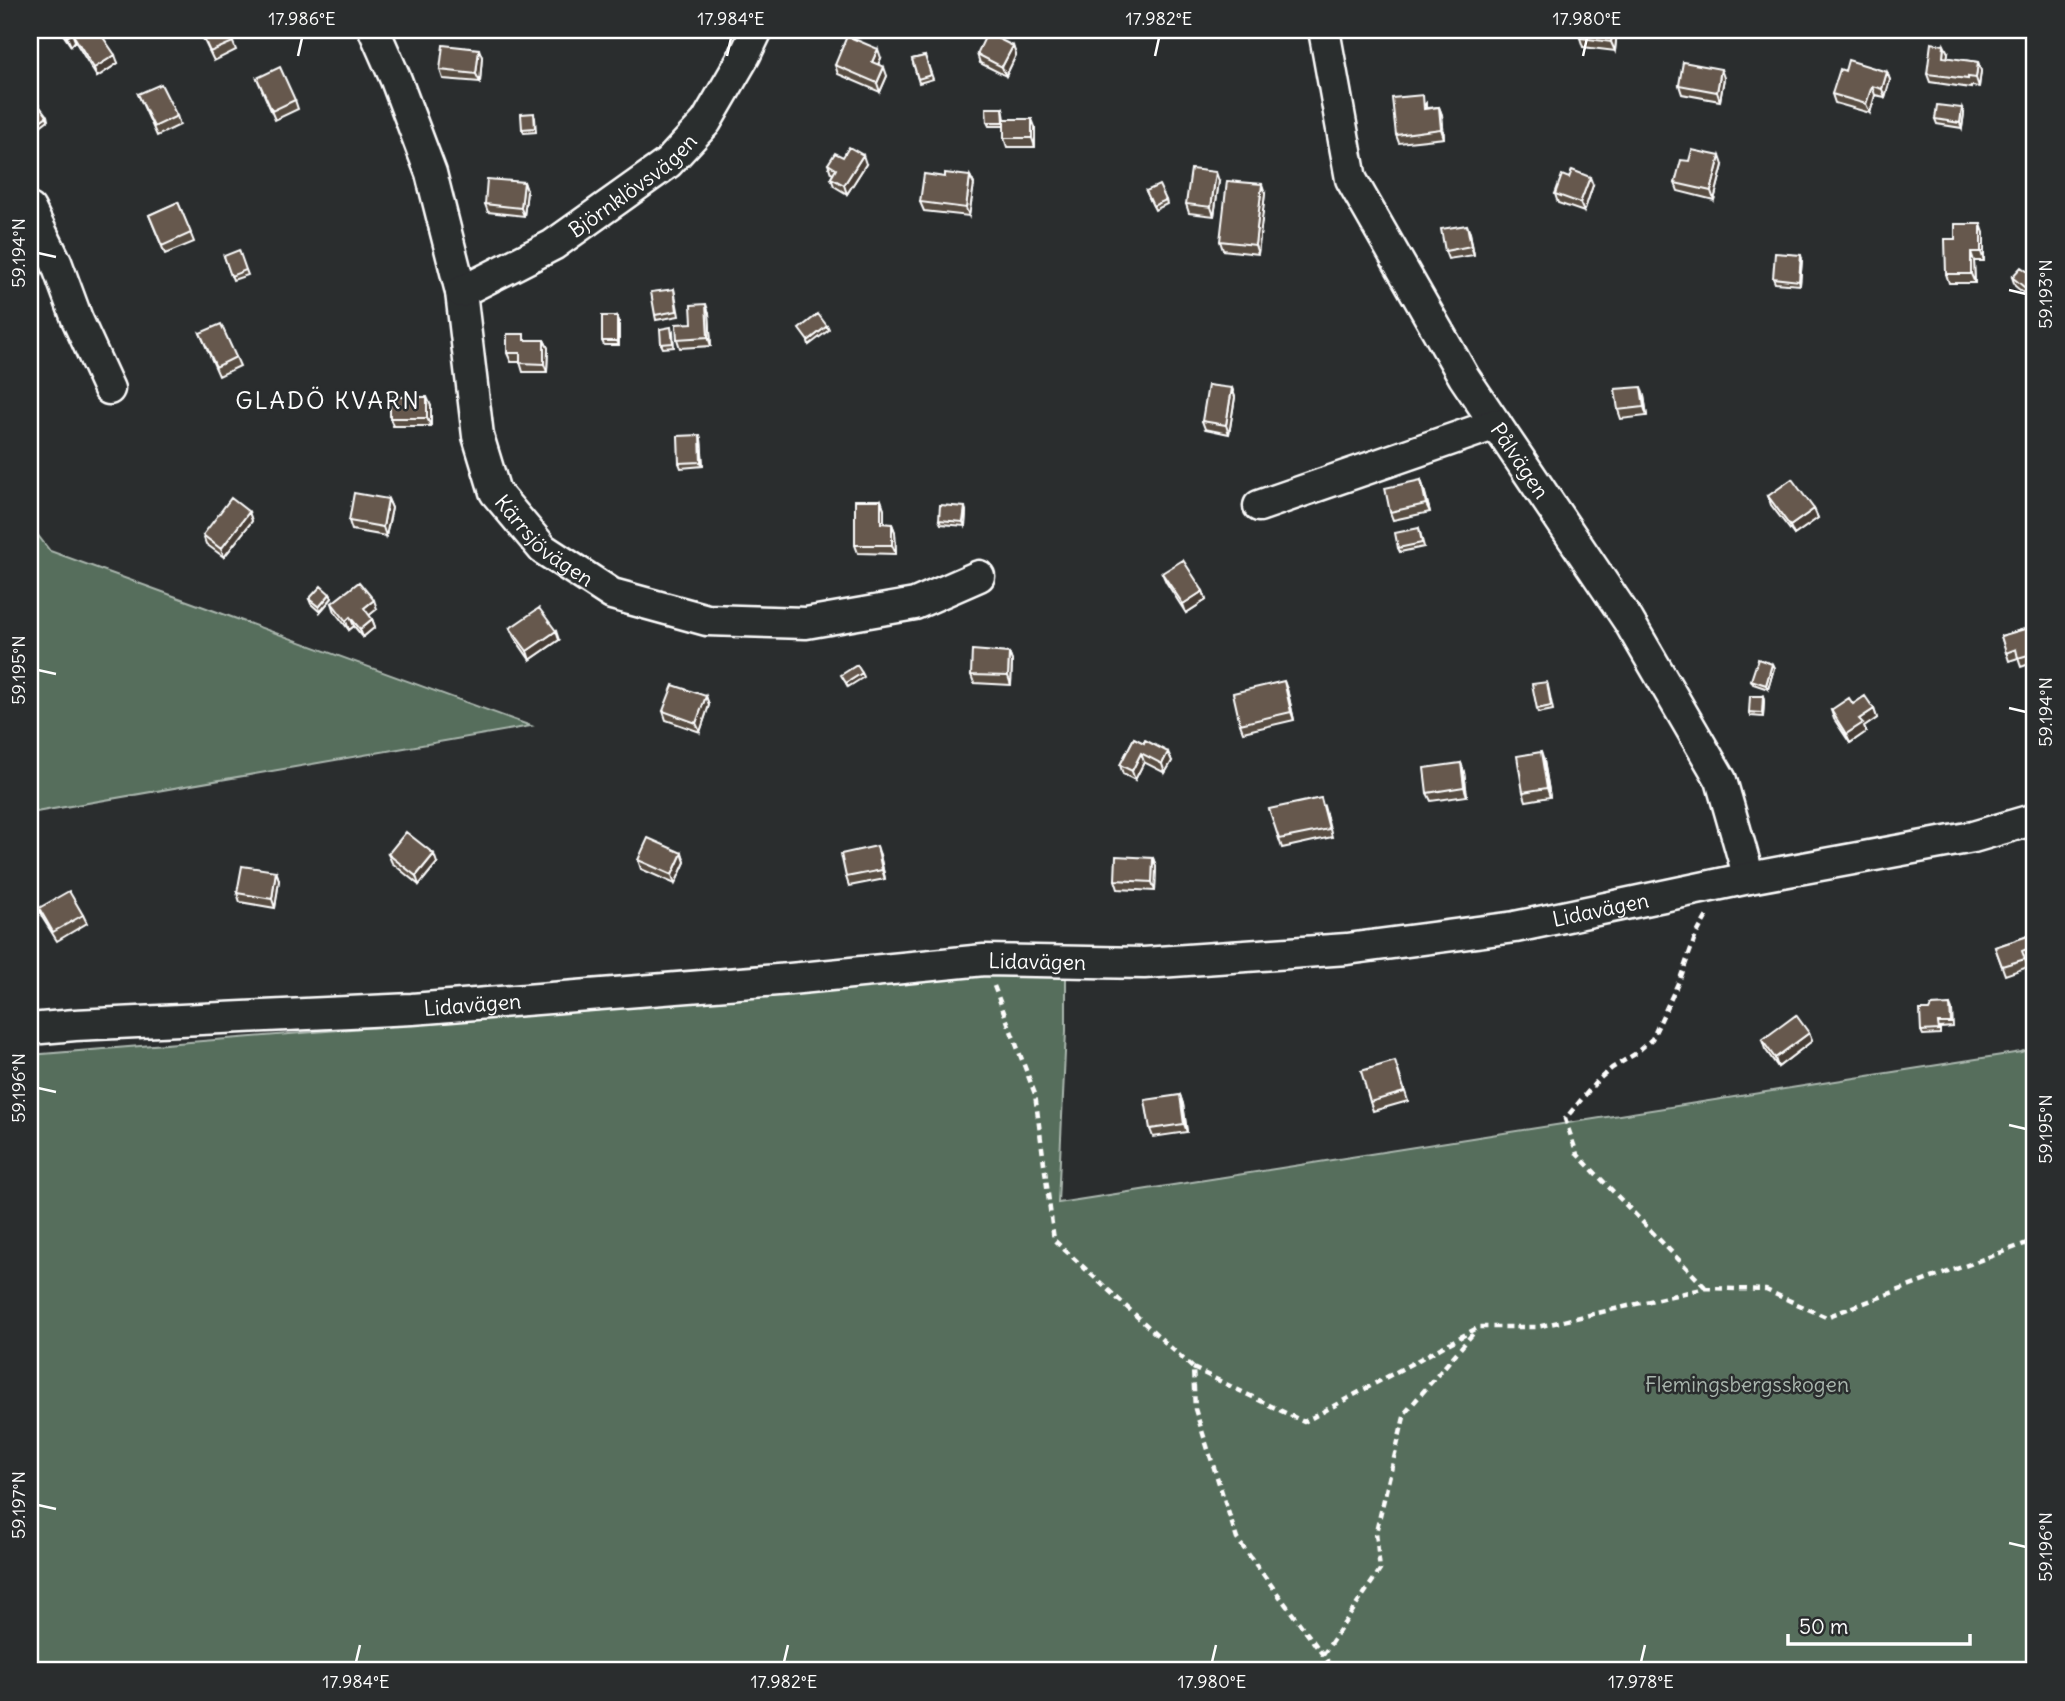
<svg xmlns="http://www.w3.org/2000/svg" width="2065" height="1701" font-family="Delius,sans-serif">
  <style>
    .green { fill: #566e5c; stroke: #aab6ae; stroke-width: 2 }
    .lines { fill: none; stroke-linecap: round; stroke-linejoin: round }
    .minor-casing { stroke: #fff; stroke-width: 35 }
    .path { stroke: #fff; stroke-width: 4.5; stroke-dasharray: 7 5; stroke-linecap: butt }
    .minor { stroke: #2a2d2e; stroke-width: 30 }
    .wall { fill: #584d42; stroke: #fff; stroke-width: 2 }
    .shaded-wall { fill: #473e36; stroke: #fff; stroke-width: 2 }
    .building { fill: #66594d; stroke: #fff; stroke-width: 2 }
    .ticks { fill: none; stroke: #fff; stroke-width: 2.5 }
    .labels { text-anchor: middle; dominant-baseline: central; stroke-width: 5; stroke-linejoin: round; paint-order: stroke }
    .street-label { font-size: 21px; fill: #fff; stroke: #2a2d2e }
    .park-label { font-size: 21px; fill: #aab6ae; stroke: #2a2d2e }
    .quarter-label { font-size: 24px; letter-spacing: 2px; fill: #fff; stroke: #2a2d2e }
    .neatline { fill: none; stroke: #fff; stroke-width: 2.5 }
    .ticks-label { font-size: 18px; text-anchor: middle; fill: #fff }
  </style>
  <rect width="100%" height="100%" fill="#2a2d2e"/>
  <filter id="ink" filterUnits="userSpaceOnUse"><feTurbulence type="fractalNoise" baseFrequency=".0143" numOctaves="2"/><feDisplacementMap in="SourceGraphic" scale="14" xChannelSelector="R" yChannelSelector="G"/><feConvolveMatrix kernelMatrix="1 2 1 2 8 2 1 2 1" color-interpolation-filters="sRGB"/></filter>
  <g filter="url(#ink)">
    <path class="green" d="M30,525L50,551L531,726L30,813Z
      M905,968L1066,971V1031L1058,1203L2021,1052L2035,1047V1671H30V1055L905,984Z"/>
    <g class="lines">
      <g class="minor-casing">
        <g id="minor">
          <path id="s1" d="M374,30L396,80L431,173L461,292L478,436L495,492L543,549L612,594L707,620L806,623L915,604L979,576"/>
          <path id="s2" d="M1324,30L1351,179L1464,377L1628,620L1721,780L1749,878"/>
          <path d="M30,209L56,262L77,319L109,389"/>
          <path id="s3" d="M461,292L553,245L668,163L706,122L745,55L757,30"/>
          <path d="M1259,506L1496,424"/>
          <path id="s4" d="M30,1029L75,1025L412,1009L790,979L984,960L1144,963L1347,949L1515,927L1749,878L1973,837L2035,819"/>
        </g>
      </g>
      <path class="path" d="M994,986L1035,1094L1054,1240L1193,1368L1195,1409L1237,1539L1335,1671
        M1705,1287L1577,1154L1565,1119L1597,1081L1612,1068L1635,1054L1652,1039L1680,979L1696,935L1708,914
        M1193,1368L1304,1422L1479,1327H1537L1706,1288L1766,1290L1826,1317L2035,1240
        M1323,1655L1380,1570L1376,1532L1405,1413L1476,1330"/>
      <use href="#minor" class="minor"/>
    </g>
    <path class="wall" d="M60,30H98L118,63L97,77L75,41L71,46Z
      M199,30H228L236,50L214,61Z
      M1581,30H1617L1615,51L1583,47L1580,38Z
      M1013,46L1016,55L1006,76L980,63L977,54Z
      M1948,53L1947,58L1978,62L1981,71L1979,87L1971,86V88L1930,82L1927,74Z
      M925,56L933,79L919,83L912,59Z
      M482,57L480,82L443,79L440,70Z
      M881,58L878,65L887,76L880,92L838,74L835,65Z
      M1845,71L1887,72L1890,80L1885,97L1875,95L1870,113L1835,103L1832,94Z
      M257,78L295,100L298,109L275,120Z
      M1724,78L1720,101L1682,94L1679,85Z
      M138,94L177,116L180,125L157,136Z
      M1426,103V108L1439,107L1442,115L1444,138L1399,143L1396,135Z
      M1003,108L1005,119L1035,127V147H1007L1004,138V126H989L987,122Z
      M1964,113L1962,128L1937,124L1935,119Z
      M535,118L536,132L524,133L522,129Z
      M843,157L866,164L847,194L834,186L831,178L833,174L831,173L828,164Z
      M1689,161L1723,165L1714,200L1678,191L1675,183Z
      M970,176L974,184L969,216L924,211L920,202L945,177Z
      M1219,181L1214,216L1189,213L1186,204Z
      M524,182L527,191L524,216L488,212L485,204Z
      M1593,185L1584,212L1558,203L1555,194Z
      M1146,191L1166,200L1167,204L1155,210Z
      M1265,193L1258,254L1223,250L1220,241Z
      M178,202L194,242L165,254L149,215Z
      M1470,233L1474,255L1448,259L1445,251Z
      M1984,233V261H1974L1975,283H1949L1946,274L1955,239Z
      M224,256L246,270L248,275L233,280Z
      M1802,259L1800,285L1775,283L1773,278Z
      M2035,263V298L2033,301L2015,286L2012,277L2028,272Z
      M674,289L679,316L656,320L655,315Z
      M709,313L711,346L680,348L677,339Z
      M617,316L619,321V345H604L602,341Z
      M673,332L674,347L663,348L661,344Z
      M200,333L236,357L240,366L219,376Z
      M527,340H544L548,348L547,372H523L520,362H511L507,353Z
      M1232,388L1235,397L1229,434L1205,429L1202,421Z
      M1644,396L1647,416L1621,419L1618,410Z
      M431,406V426H393L390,418Z
      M701,439L703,466L681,468L679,463Z
      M1421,480L1430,512L1393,520L1390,512Z
      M1768,496L1814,509L1818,518L1794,535L1771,505Z
      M388,499L392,508L386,536L352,530L349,521Z
      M881,500L884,509V524H892L895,532L896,554L858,553L855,545Z
      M966,511L965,526L941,524L939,520Z
      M249,512L252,521L224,557L206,544L203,535Z
      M1419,528L1424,547L1400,552L1398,548Z
      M1162,573L1203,591L1206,600L1186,613L1166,582Z
      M330,594L332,598L320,612L311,604L309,599Z
      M332,603L377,609L369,615L372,619L375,627L363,637L354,626L349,630L335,612Z
      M2035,626V662L2021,667L2018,658L2009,661L2001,636Z
      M510,628L559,640L530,660L514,637Z
      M1009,653L1012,661L1011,685L974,683L971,675Z
      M1772,664L1774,668L1768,689L1753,684L1751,680Z
      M1548,686L1553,710L1538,713L1537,709Z
      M1287,689L1294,720L1243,732L1240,724Z
      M706,696L709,705L700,732L666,720L663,711Z
      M1763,696L1764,701L1763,717L1751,716L1749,712Z
      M1853,704L1874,709L1877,718L1864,727L1866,732L1850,743L1834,719L1831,710Z
      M1134,738L1172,761L1165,773L1144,762L1135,780L1123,774L1120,765Z
      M1544,761L1550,797L1526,801L1523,792Z
      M1461,763L1464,772L1467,796L1431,801L1427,793Z
      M1324,806L1332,837L1282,848L1279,839Z
      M682,853L685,862L675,884L641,869L638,860Z
      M388,854L437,863L419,885L392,863Z
      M880,855L885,879L849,886L846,877Z
      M1153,858L1156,866L1155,891L1118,889L1115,880Z
      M276,871L279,880L275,908L240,902L237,893Z
      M39,908L83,915L87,923L57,941L42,917Z
      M2031,935L2035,948V956L2025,959L2028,967L2005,975L1995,947Z
      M1950,1005L1952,1010L1953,1027L1940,1028V1034L1923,1035L1921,1031L1929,1010Z
      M1809,1033L1812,1041L1778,1067L1765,1049L1762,1040Z
      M1398,1070L1408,1101L1373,1111L1370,1102Z
      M1180,1095L1183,1104L1187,1132L1153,1137L1150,1129Z"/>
    <path class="shaded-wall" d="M1613,30H1617L1615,51L1611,42Z
      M72,33L75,41L71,46L67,37Z
      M1944,45L1948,53L1946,66L1943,57Z
      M1013,46L1016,55L1006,76L1002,67Z
      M479,49L482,57L480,82L476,74Z
      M878,49L881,58L875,71L872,62Z
      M115,55L118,63L97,77L94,68Z
      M1978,62L1981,71L1979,87L1976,78Z
      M884,67L887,76L880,92L877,83Z
      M1721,69L1724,78L1720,101L1717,92Z
      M1887,72L1890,80L1885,97L1882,89Z
      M1872,86L1875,95L1870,113L1866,104Z
      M1439,107L1442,115L1444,138L1441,129Z
      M1962,108L1964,113L1962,128L1960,123Z
      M47,116L48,120L30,134V128Z
      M1032,119L1035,127V147L1032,138Z
      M863,155L866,164L847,194L844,185Z
      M1720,156L1723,165L1714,200L1711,191Z
      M1216,172L1219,181L1214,216L1211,207Z
      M970,176L974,184L969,216L966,208Z
      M1590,177L1593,185L1584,212L1580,203Z
      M524,182L527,191L524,216L521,208Z
      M1262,184L1265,193L1258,254L1255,245Z
      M1981,224L1984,233V261L1981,252Z
      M1467,225L1470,233L1474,255L1471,246Z
      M1971,252L1974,261L1975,283L1971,274Z
      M1801,255L1802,259L1800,285L1799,281Z
      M2035,285V298L2033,301L2030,292Z
      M706,304L709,313L711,346L708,337Z
      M617,316L619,321V345L617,341Z
      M827,326L829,330L809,345L808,341Z
      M544,340L548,348L547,372L544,364Z
      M1641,387L1644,396L1647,416L1644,407Z
      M1232,388L1235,397L1229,434L1226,425Z
      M427,397L431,406V426L427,418Z
      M700,435L701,439L703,466L701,462Z
      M1421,480L1424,489L1430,512L1426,504Z
      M388,499L392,508L386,536L383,527Z
      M881,500L884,509V532L881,523Z
      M965,507L966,511L965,526L963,522Z
      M1814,509L1818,518L1794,535L1790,526Z
      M249,512L252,521L224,557L221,549Z
      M892,524L895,532L896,554L892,545Z
      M1203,591L1206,600L1186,613L1183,604Z
      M330,594L332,598L320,612L319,607Z
      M374,600L377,609L367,617L364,608Z
      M350,617L354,626L349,630L346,621Z
      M372,619L375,627L363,637L360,629Z
      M556,631L559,640L530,660L527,651Z
      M1009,653L1012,661L1011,685L1008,676Z
      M1772,664L1774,668L1768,689L1766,685Z
      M862,673L864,677L848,687L846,683Z
      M1284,681L1287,689L1294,720L1291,712Z
      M706,696L709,705L700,732L696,723Z
      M1763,696L1764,701L1763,717L1762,713Z
      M1874,709L1877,718L1864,727L1866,732L1850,743L1846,734L1859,719Z
      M1168,752L1172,761L1165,773L1162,764Z
      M1541,752L1544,761L1550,797L1547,788Z
      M1141,753L1144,762L1135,780L1132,771Z
      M1461,763L1464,772L1467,796L1464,787Z
      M877,846L880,855L885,879L882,870Z
      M682,853L685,862L675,884L672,875Z
      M434,854L437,863L419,885L416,876Z
      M1153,858L1156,866L1155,891L1152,882Z
      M276,871L279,880L275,908L272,899Z
      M1809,1033L1812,1041L1778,1067L1775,1058Z
      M1180,1095L1183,1104L1187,1132L1184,1124Z"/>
    <path class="building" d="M62,30H98L115,55L94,68L72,33L67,37Z
      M200,30H228L233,42L210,52Z
      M1581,30H1613L1611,42L1580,38Z
      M987,33L1013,46L1002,67L977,54Z
      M847,36L878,49L872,62L884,67L877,83L835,65Z
      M1931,43L1944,45L1943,57L1978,62L1976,78L1968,77V79L1927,74Z
      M443,45L479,49L476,74L440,70Z
      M925,56L931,75L918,79L912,59Z
      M1848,60L1887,72L1882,89L1872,86L1866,104L1832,94L1840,69L1845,71Z
      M1683,62L1721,69L1717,92L1679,85Z
      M280,67L295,100L272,111L257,78Z
      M161,84L177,116L154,127L138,94Z
      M1423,95L1424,109L1439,107L1441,129L1396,135L1392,98Z
      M32,96L47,116L30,128V98Z
      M1937,105L1962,108L1960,123L1935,119Z
      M986,108H1003L1004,122H987Z
      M534,113L535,128L522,129L521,114Z
      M1004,119H1032V138H1004Z
      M849,147L863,155L844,185L831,178L836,169L828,164L835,153L843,157Z
      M1692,150L1720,156L1711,191L1675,183L1681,160L1689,161Z
      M1191,169L1216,172L1211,207L1186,204Z
      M1572,170L1590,177L1580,203L1555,194L1562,175L1569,178Z
      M945,173L970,176L966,208L920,202L924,174L945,177Z
      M487,179L524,182L521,208L485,204Z
      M1227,181L1262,184L1255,245L1220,241Z
      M1159,185L1166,200L1153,206L1146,191Z
      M178,202L191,233L162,246L149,215Z
      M1955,224H1981V252H1971V274H1946L1945,239H1955Z
      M1467,225L1471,246L1445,251L1441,229Z
      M239,250L246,270L231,276L224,256Z
      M1775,253L1801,255L1799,281L1773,278Z
      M2035,263V285L2030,292L2012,277L2021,267L2028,272Z
      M674,289L677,311L655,315L651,292Z
      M706,304L708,337L677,339L676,324L692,323L691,305Z
      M818,314L827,326L808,341L799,329Z
      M602,316H617V341H602Z
      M221,324L236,357L216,367L200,333Z
      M671,327L673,343L661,344L660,329Z
      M507,334H524V340H544V364L520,363V353H507Z
      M1208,385L1232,388L1226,425L1202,421Z
      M1641,387L1644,407L1618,410L1615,389Z
      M390,397H427V418H390Z
      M700,435L701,462L679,463L678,436Z
      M1792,479L1814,509L1790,526L1768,496Z
      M1421,480L1426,504L1390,512L1385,488Z
      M354,493L388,499L383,527L349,521Z
      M231,498L249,512L221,549L203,535Z
      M855,500H881V523L892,524V545H855Z
      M940,505L965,507L963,522L939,520Z
      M1419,528L1422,543L1398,548L1395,533Z
      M1183,560L1203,591L1183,604L1162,573Z
      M359,582L374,600L364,608L372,619L360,629L350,617L346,621L332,603Z
      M321,586L330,594L319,607L309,599Z
      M539,608L556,631L527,651L510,628Z
      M2035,626V653L2018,658L2016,649L2006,653L2001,636Z
      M972,650L1009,653L1008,676L971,675Z
      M1758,659L1772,664L1766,685L1751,680Z
      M857,665L862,673L846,683L841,675Z
      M1284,681L1291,712L1240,724L1233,693Z
      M1547,682L1551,706L1537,709L1532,684Z
      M673,685L706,696L696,723L663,711Z
      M1750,696H1763L1762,713L1749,712Z
      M1865,696L1874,709L1859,719L1863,723L1846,734L1831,710L1849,698L1853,704Z
      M1134,738L1144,743L1145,740L1168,752L1162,764L1141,753L1132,771L1120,765Z
      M1541,752L1547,788L1523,792L1517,756Z
      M1461,763L1464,787L1427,793L1424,768Z
      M1321,798L1329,829L1279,839L1269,809Z
      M406,832L434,854L416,876L388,854Z
      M648,838L682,853L672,875L638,860Z
      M877,846L882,870L846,877L841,854Z
      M1116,856L1153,858L1152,882L1115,880Z
      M242,866L276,871L272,899L237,893Z
      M69,891L83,915L53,932L39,908Z
      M2031,935L2034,946L2022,951L2025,959L2002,966L1995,947Z
      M1950,1005L1951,1023H1938L1939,1030L1921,1031L1920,1010H1929L1931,1006Z
      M1796,1015L1809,1033L1775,1058L1762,1040Z
      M1395,1061L1404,1092L1370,1102L1361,1071Z
      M1180,1095L1184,1124L1150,1129L1145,1100Z"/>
  </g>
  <path class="ticks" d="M298,56L302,38M727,56L731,38M1155,56L1159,38M1583,56L1587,38M38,253L56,257M2009,290L2026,294M38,670L56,674M2009,708L2026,712M38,1088L56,1092M2009,1125L2026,1129M38,1505L56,1509M2009,1543L2026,1547M356,1662L360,1645M784,1662L788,1645M1212,1662L1216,1645M1641,1662L1645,1645"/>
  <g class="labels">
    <g class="street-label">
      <text stroke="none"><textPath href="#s3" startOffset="203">Björnklövsvägen</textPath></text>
      <text stroke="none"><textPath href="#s2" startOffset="480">Pålvägen</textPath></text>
      <text stroke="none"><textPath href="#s1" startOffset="550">Kärrsjövägen</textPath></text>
      <text stroke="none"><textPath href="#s4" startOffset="1577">Lidavägen</textPath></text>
      <text stroke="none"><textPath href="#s4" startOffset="1010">Lidavägen</textPath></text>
      <text stroke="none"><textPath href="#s4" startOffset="443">Lidavägen</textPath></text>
    </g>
    <g class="park-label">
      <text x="1747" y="1384">Flemingsbergsskogen</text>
    </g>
    <g class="quarter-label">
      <text x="328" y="400">GLADÖ KVARN</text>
    </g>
  </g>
  <rect width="2065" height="1701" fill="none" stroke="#2a2d2e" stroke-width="77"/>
  <path d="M1788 1634v10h182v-10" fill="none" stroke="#ffffff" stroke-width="3.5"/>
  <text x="1799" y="1634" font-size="21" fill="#ffffff" stroke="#2a2d2e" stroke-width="5" paint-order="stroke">50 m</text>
  <rect x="38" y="38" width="1988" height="1624" class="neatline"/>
  <g class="ticks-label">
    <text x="302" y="25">17.986°E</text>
    <text x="731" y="25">17.984°E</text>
    <text x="1159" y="25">17.982°E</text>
    <text x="1587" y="25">17.980°E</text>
    <text transform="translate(19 253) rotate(-90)" y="6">59.194°N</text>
    <text transform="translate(2046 294) rotate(-90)" y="6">59.193°N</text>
    <text transform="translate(19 670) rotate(-90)" y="6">59.195°N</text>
    <text transform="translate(2046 712) rotate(-90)" y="6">59.194°N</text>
    <text transform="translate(19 1088) rotate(-90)" y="6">59.196°N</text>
    <text transform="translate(2046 1129) rotate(-90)" y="6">59.195°N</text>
    <text transform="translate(19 1505) rotate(-90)" y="6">59.197°N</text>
    <text transform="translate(2046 1547) rotate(-90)" y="6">59.196°N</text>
    <text x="356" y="1688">17.984°E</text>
    <text x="784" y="1688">17.982°E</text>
    <text x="1212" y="1688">17.980°E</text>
    <text x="1641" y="1688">17.978°E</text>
  </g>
</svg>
